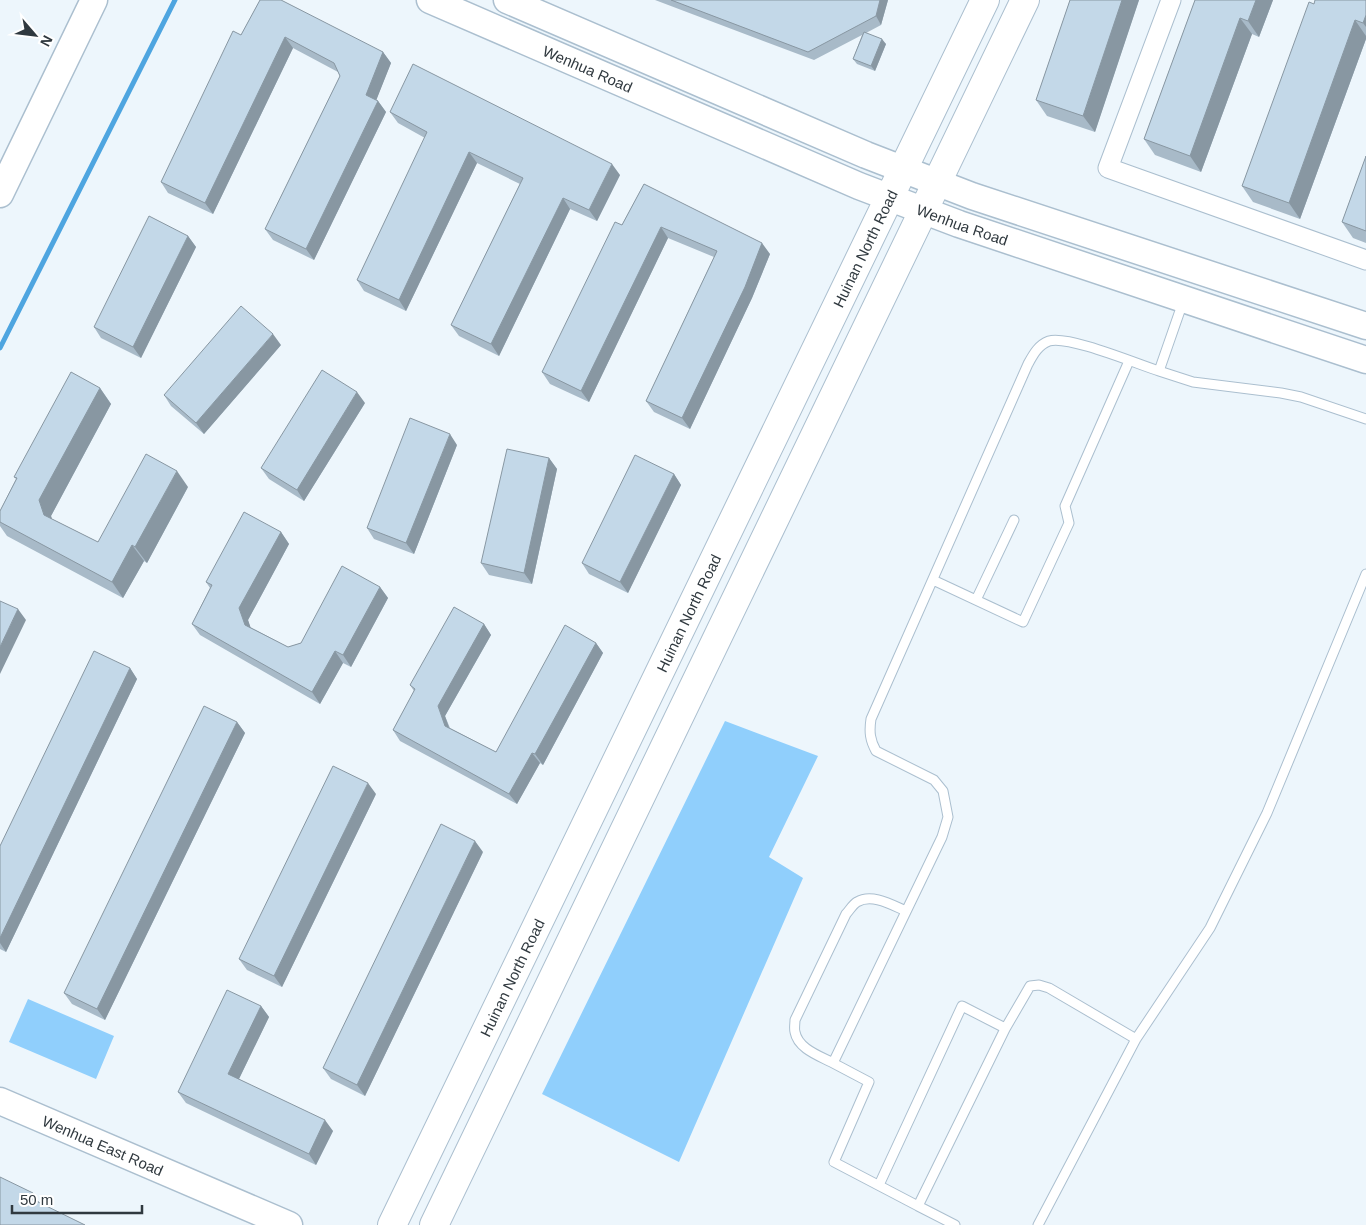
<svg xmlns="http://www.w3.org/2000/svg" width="1366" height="1225" font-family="Helvetica,sans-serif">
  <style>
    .green { fill: #90cffc }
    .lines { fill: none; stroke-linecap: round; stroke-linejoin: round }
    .stream { stroke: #4ea5e0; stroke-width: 5 }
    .lane-casing { stroke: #abbfcf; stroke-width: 11 }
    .street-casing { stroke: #abbfcf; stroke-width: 21 }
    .secondary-casing { stroke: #abbfcf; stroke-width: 29 }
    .primary-casing { stroke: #abbfcf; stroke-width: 30 }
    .lane { stroke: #fff; stroke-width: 9 }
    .street { stroke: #fff; stroke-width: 19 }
    .secondary { stroke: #fff; stroke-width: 26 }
    .primary { stroke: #fff; stroke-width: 28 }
    .wall { fill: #a8bac8 }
    .shaded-wall { fill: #8897a2 }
    .building { fill: #c3d8e8; stroke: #8897a2 }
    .labels { text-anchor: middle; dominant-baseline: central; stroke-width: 4.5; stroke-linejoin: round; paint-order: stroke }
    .street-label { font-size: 15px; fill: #30393f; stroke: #fff }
  </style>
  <rect width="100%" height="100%" fill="#edf6fc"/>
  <path class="green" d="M725,721L818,756L769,857L803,878L679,1162L542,1094Z
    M28,999L114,1036L96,1079L9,1042Z"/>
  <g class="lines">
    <path class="stream" d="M0,348L175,0"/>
    <g class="lane-casing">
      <path id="lane" d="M1159,371L1193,382L1281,393L1301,397L1366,419
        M933,580L1023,622L1069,523L1065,506L1129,361
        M976,600L1014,520
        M906,911C892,905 872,893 857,902C853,904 849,911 846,914L795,1020C795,1023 794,1029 795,1032C798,1049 820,1056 833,1063L942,837L948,817L943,791L934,780L876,751C870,740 869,732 871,719L1028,364C1033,355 1038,345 1049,341C1068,335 1137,364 1159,371L1183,302
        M833,1063L869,1082L834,1162L918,1206
        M879,1185L962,1006L1005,1028
        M955,1225L918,1206L1005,1029L1030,986L1039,985L1049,988L1136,1039
        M1038,1225L1136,1039L1210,928L1267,813L1366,574"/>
    </g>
    <g class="street-casing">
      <path id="street" d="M1171,0L1108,168L1366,260"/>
    </g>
    <g class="secondary-casing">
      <g id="secondary">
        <path id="s1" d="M430,0L859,186L959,224L1366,360"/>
        <path d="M507,0L866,155L972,196L1366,326"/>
        <path d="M0,194L94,0"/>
        <path id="s2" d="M0,1101L289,1225"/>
      </g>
    </g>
    <g class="primary-casing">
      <g id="primary">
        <path id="s3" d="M392,1225L985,0"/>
        <path d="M434,1225L1025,0"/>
      </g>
    </g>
    <use href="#lane" class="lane"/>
    <use href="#street" class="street"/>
    <use href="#secondary" class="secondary"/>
    <use href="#primary" class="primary"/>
  </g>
  <path class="wall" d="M260,0L383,52L391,63L376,100L378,101L386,112L314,260L273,240L265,229L340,76L338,72L293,48L213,214L168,193L161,182L241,35Z
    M655,0H888L881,25L866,33L886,44L875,71L857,64L853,59L862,35L814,60Z
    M1070,0H1139L1095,132L1047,116L1036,100Z
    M1195,0H1273L1259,37L1252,34L1201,172L1155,155L1144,139Z
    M1366,0V39L1300,219L1253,202L1242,186L1314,4Z
    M390,112L620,175L597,221L570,209L499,356L459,336L451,325L520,184L477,163L406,311L364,291L357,280L425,138L398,123Z
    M1366,156V243L1353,238L1342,222Z
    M644,184L770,254L752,298L690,429L654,412L646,401L714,257L668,238L589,402L550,384L542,372Z
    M188,236L196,247L141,358L101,338L94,327Z
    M281,345L204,434L171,406L164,395Z
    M100,388L111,404L51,516L52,519L98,542L188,487L147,563L144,561L123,598L7,536L0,526V511L16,479L14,477Z
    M365,403L304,501L269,479L261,468Z
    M457,445L414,554L374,539L367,528Z
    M549,458L557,469L532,584L489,575L481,563Z
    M674,474L681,485L628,593L589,574L582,563Z
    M281,532L289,544L248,620L250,627L288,647L301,643L380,587L388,598L351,667L343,663L320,704L200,635L192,624L210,588L206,582Z
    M484,624L491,635L445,716L450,728L496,752L596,643L603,653L543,765L540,763L517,804L400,741L393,730L414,691L410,685Z
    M130,668L137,679L6,952L0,949V846Z
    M237,722L245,733L105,1020L72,1004L64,993Z
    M376,794L282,987L247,970L239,959Z
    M483,852L365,1096L331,1079L323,1068Z
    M261,1006L269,1017L239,1079L333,1131L316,1165L186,1103L178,1092Z"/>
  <path class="shaded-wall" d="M880,0H888L881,25L876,16Z
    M1122,0H1139L1095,132L1083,116Z
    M1256,0H1273L1259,37L1248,21Z
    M1366,15V27L1363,23Z
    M1240,18L1252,34L1201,172L1190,156Z
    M1355,20L1366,36V39L1300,219L1289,203Z
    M285,37L293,48L213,214L205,203Z
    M882,39L886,44L875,71L871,66Z
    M383,52L391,63L374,106L366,95Z
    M378,101L386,112L314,260L306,249Z
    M469,152L477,163L406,311L399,300Z
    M612,164L620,175L597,221L589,210Z
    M563,198L570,209L499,356L491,344Z
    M661,227L668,238L589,402L581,391Z
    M188,236L196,247L141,358L133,347Z
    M762,243L770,254L752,298L690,429L682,418Z
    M273,334L281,345L204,434L196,423Z
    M100,388L111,404L51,516L56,531L44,515L39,500Z
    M357,392L365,403L304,501L297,490Z
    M450,434L457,445L414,554L406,543Z
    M549,458L557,469L532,584L524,573Z
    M177,471L188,487L147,563L135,547Z
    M674,474L681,485L628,593L620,582Z
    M281,532L289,544L248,620L254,637L245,625L239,608Z
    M132,545L144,561L123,598L112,582Z
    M380,587L388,598L351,667L343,655Z
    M18,609L26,620L0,674V647Z
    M484,624L491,635L445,716L452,736L445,726L438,706Z
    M596,643L603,653L543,765L535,754Z
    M335,651L343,663L320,704L312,692Z
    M130,668L137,679L6,952L0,943V938Z
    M237,722L245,733L105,1020L97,1009Z
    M532,753L540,763L517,804L509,794Z
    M368,783L376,794L282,987L274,976Z
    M475,841L483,852L365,1096L357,1085Z
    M261,1006L269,1017L236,1085L228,1074Z
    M325,1120L333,1131L316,1165L309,1154Z
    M33,1193L40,1204L30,1198Z"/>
  <path class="building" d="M260,0H281L383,52L366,95L378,101L306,249L265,229L340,76L334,63L285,37L205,203L161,182L233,31L241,35Z
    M671,0H880L876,16L808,52Z
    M1070,0H1122L1083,116L1036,100Z
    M1195,0H1256L1248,21L1240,18L1190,156L1144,139Z
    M1315,0H1366V15L1363,23L1355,20L1289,203L1242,186L1309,2L1314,4Z
    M864,32L882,39L871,66L853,59Z
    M413,64L612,164L589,210L563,198L491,344L451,325L523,178L469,152L399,300L357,280L427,132L390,112Z
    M1366,156V231L1342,222Z
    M644,184L762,243L745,287L682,418L646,401L717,251L661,227L581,391L542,372L615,222L622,225Z
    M149,216L188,236L133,347L94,327Z
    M241,306L273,334L196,423L164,395Z
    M322,370L357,392L297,490L261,468Z
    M71,372L100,388L39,500L44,515L98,542L146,454L177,471L135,547L132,545L112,582L0,522V511L17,478L14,477Z
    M410,418L450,434L406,543L367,528Z
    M507,449L549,458L524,573L481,563Z
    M635,455L674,474L620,582L582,563Z
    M244,512L281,532L239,608L245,625L288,647L301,643L342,566L380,587L343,655L335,651L312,692L192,624L212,585L206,582Z
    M0,601L18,609L0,647Z
    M454,607L484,624L438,706L445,726L496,752L565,625L596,643L535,754L532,753L509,794L393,730L415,689L410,685Z
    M94,651L130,668L0,938V846Z
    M204,706L237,722L97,1009L64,993Z
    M333,766L368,783L274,976L239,959Z
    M441,824L475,841L357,1085L323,1068Z
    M227,990L261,1006L228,1074L325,1120L309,1154L178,1092Z
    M0,1177L33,1193L30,1198L85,1225H0Z"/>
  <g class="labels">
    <g class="street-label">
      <text stroke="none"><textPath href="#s1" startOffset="172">Wenhua Road</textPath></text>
      <text stroke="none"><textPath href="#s1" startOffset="578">Wenhua Road</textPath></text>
      <text stroke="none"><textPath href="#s3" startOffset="1085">Huinan North Road</textPath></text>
      <text stroke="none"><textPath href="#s3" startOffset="680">Huinan North Road</textPath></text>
      <text stroke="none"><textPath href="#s3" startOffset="275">Huinan North Road</textPath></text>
      <text stroke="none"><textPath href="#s2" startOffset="112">Wenhua East Road</textPath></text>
    </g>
  </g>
  <g transform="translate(35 35) rotate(118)" stroke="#ffffff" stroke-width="4" paint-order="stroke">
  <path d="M0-4L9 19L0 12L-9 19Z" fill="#30393f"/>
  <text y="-8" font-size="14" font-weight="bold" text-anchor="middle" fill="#30393f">N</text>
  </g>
  <path d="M12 1205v8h130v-8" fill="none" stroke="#30393f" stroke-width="2.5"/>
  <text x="20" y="1205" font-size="15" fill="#30393f" stroke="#ffffff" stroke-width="4" paint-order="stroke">50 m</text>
</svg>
